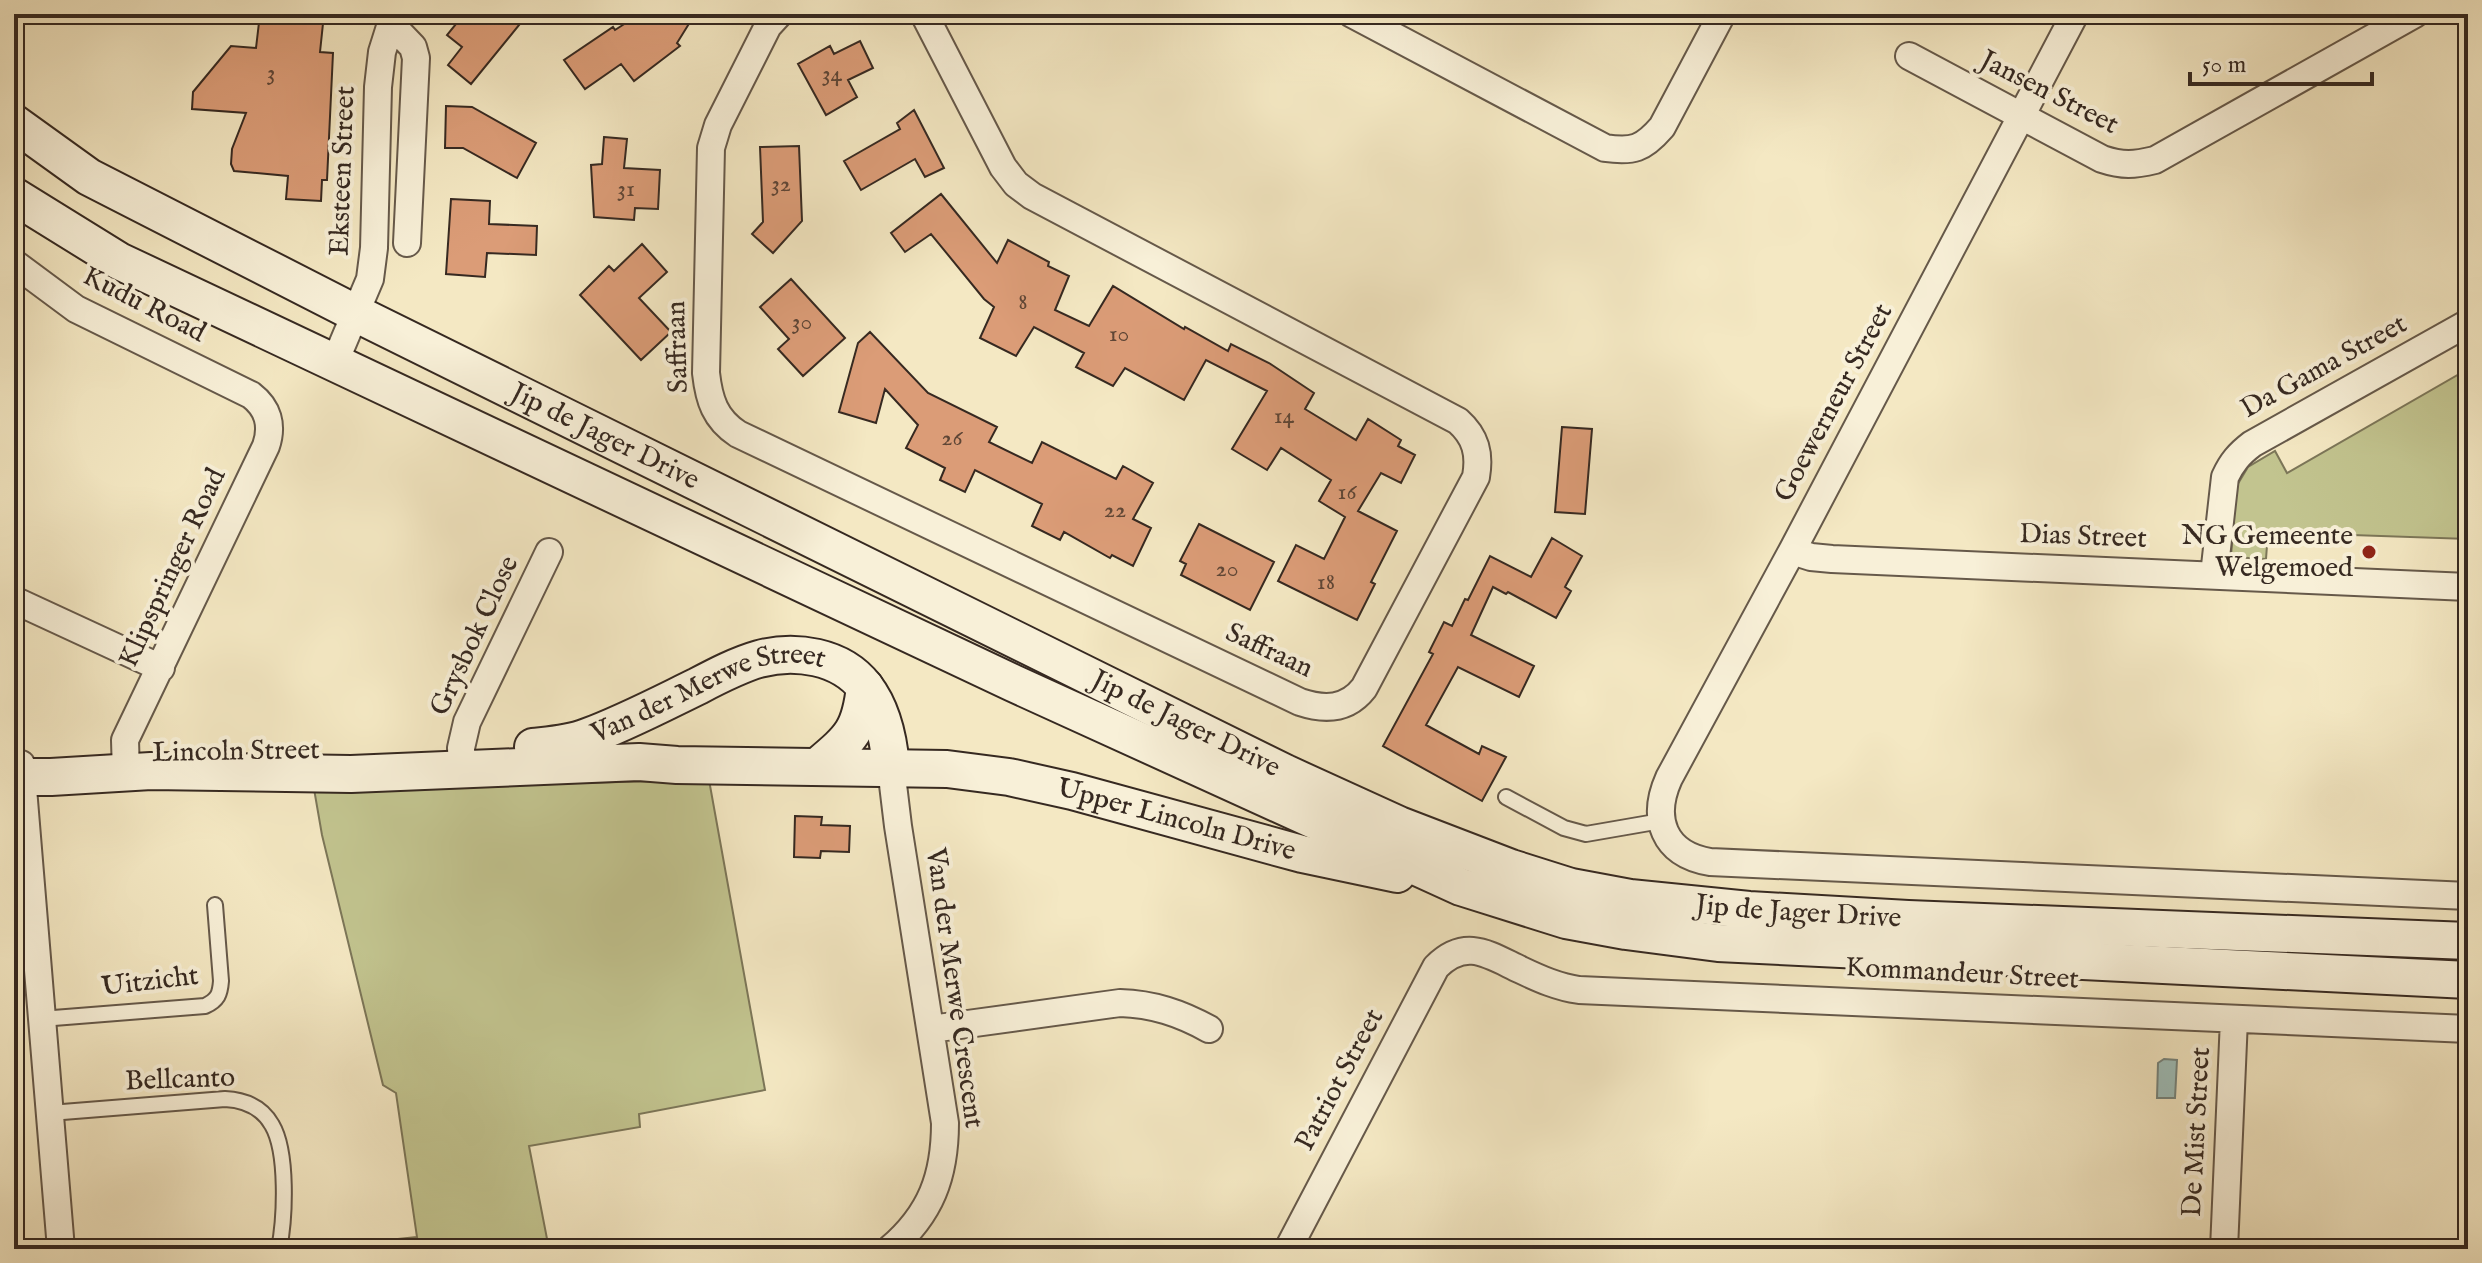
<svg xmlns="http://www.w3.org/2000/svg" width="2482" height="1263" font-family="'IM FELL English',serif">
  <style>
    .green { fill: #c2c48f; stroke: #7c7658; stroke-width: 2 }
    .water { fill: #9ebfbb; stroke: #74837d; stroke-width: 2 }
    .building { fill: #db9c77; stroke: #362921; stroke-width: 2 }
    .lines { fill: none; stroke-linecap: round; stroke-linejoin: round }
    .lane-casing { stroke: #66594a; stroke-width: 18 }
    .street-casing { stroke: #66594a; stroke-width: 30 }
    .secondary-casing { stroke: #362921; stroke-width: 40 }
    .lane { stroke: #f8f0d8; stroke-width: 14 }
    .street { stroke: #f8f0d8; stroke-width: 26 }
    .secondary { stroke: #f8f0d8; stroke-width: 36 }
    .poi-dot { fill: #8f2418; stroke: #f8f0d8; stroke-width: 3 }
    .labels { text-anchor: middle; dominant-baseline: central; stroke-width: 8; stroke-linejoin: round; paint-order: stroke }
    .number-label { font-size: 24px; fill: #5f4636 }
    .street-label { font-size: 28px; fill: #362921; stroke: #f8f0d8 }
    .poi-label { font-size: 28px; fill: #362921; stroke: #f8f0d8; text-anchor: end }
  </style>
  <rect width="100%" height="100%" fill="#f4e8c3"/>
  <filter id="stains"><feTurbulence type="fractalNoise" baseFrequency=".0025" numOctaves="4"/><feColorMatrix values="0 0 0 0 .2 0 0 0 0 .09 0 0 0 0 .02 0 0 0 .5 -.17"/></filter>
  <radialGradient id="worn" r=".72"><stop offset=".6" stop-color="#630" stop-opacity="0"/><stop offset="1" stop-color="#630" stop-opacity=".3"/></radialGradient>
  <path class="green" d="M2468,369V539L2268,532L2266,559L2231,557L2236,487L2248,467L2275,451L2287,473Z
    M709,780L765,1090L639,1114L640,1127L529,1146L549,1249H388L389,1240L417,1237L396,1093L383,1085L322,835L314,789Z"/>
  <path class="water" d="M2164,1059L2177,1060L2175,1098H2157L2158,1063Z"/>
  <path class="building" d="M260,14H324L320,52L333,53L327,180H322L321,201L286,199L288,176L234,171L231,164L232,149L246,113L192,109L193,92L231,46L256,48Z
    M464,14H528L471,84L448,65L462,47L447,35Z
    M640,14H695L677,43L680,46L634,81L621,64L585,89L564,60L613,27L615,30Z
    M860,41L873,68L848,80L857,97L826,115L798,64L830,46L834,54Z
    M446,106L472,107L536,143L517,178L463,148H445Z
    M914,110L944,168L925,177L915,159L861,190L844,161L900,129L897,123Z
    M604,137L627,139L624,168L660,170L658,209L635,208L634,220L594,217L591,165L602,164Z
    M799,146L802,221L773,253L752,234L763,222L760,147Z
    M941,194L997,263L1008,240L1049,262L1048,266L1069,276L1055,310L1089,326L1113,286L1184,329L1185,327L1228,351L1231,344L1269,363L1314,393L1305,409L1356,440L1368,419L1401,440L1398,446L1415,455L1401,483L1381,473L1358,511L1397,531L1371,582L1375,584L1357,620L1278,581L1296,545L1324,559L1345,517L1319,501L1331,480L1281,448L1267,470L1232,449L1267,391L1206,360L1184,400L1125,368L1113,386L1076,367L1084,353L1034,327L1016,356L980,338L994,307L984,299L931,234L905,252L891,233Z
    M451,199L490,201L489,224L537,226L536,255L487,253L485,277L446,274Z
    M642,244L667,272L639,298L671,332L641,360L580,295L609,266L614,271Z
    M791,279L845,338L803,376L778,349L789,339L760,307Z
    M870,332L928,393L997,427L989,442L1032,463L1042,442L1116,479L1123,466L1153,483L1133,519L1151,528L1133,566L1112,555L1110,558L1064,532L1060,540L1032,526L1042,504L975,470L965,492L940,480L945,468L906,448L918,425L885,389L876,423L839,412L858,343Z
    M1562,427L1592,429L1585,514L1555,512Z
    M1199,524L1274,562L1250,610L1181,575L1186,564L1180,561Z
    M1552,538L1582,556L1565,587L1571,591L1556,618L1508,592L1506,594L1493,587L1471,635L1534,666L1519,697L1458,667L1426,725L1479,754L1482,746L1506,757L1482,801L1383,746L1433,654L1429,652L1444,622L1452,626L1465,599L1468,600L1490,556L1531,577Z
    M795,816L822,817L821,825L850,826L849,852L821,851L820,858L794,857Z"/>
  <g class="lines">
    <g class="lane-casing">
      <path id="lane" d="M1506,797L1564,828L1586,834L1661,821
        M41,1019L205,1006C218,1000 220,994 221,981L215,905
        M50,1113L225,1099C244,1100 262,1107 272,1125C288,1152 285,1218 279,1249"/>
    </g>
    <g class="street-casing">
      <path id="street" d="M779,14L768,26L718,125L711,148L706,373C709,400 715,419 738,434L1300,702C1324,710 1347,710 1364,688L1476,477C1480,454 1476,437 1458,421L1032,196L1016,184L1003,167L924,14
        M1352,14L1605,148C1633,152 1643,149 1662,127L1722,14
        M2075,14L1792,551L1669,778C1651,818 1663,854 1710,862L2468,896
        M390,23L413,47L416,58L407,243
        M1909,56L2102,159C2123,166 2134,165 2155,160L2415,14
        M14,263L76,309L251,395C268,408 273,425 266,446L125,740L126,774
        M334,364L370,279L374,248L378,87L382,52L394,14
        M1792,551L1811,557L1832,559L2468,587
        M2214,575L2225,477C2232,462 2239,454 2252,444L2468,323
        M14,600L161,668
        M21,764L61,1249
        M462,770L461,748L467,722L549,552
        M931,1029L1120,1003C1153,1004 1180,1013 1209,1029
        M890,1249C931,1214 945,1176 945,1123L898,826L891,768
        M1288,1249L1436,967C1466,937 1489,955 1521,970C1540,979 1558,987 1579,990L2468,1029
        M2224,1249L2234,1019"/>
    </g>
    <g class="secondary-casing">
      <g id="secondary">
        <path id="s1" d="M14,123L89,177L357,314L1285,773L1399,825L1511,868L1571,887L1630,898L1749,910L1908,919L2468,941"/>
        <path d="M14,196L119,261L1013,683L1461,887L1566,920L1626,931L1718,943L2468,980"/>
        <path id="s2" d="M533,747C551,745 569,744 587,737C625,723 661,704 698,686C717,676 738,665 759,659C795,649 841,656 865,687C882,709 889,741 891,768"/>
        <path d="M818,766C851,738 860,731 865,687"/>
        <path id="s3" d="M14,773L21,777H51L151,771L351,774L639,762L677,765L947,769L1009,777L1072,791L1302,854L1397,874"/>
      </g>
    </g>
    <use href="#lane" class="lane"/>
    <use href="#street" class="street"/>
    <use href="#secondary" class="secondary"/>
  </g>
  <circle class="poi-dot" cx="2369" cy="552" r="8"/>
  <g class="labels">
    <g class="number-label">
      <text x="271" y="73">3</text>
      <text x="832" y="74">34</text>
      <text x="781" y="184">32</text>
      <text x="626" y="189">31</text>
      <text x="1023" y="302">8</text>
      <text x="802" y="322">30</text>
      <text x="1119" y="334">10</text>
      <text x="1284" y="416">14</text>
      <text x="952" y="438">26</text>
      <text x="1347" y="492">16</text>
      <text x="1115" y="510">22</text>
      <text x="1227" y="569">20</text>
      <text x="1326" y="582">18</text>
    </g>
    <g class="street-label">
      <text transform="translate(2049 93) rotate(27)">Jansen Street</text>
      <text transform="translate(343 171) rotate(-88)">Eksteen Street</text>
      <text transform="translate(144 305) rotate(27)">Kudu Road</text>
      <text transform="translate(678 347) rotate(-92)">Saffraan</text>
      <text transform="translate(2324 367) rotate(-29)">Da Gama Street</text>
      <text transform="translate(1834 403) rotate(-62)">Goewerneur Street</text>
      <text stroke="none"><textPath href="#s1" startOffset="670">Jip de Jager Drive</textPath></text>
      <text transform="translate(2083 537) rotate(2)">Dias Street</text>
      <text transform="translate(173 568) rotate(-65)">Klipspringer Road</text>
      <text transform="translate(475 636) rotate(-65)">Grysbok Close</text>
      <text transform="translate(1269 651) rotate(25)">Saffraan</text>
      <text stroke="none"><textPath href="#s2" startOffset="186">Van der Merwe Street</textPath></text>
      <text stroke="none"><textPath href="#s1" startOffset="1318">Jip de Jager Drive</textPath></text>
      <text transform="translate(236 752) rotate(-1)">Lincoln Street</text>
      <text stroke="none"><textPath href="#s3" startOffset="1170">Upper Lincoln Drive</textPath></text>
      <text stroke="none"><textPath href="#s1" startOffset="1966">Jip de Jager Drive</textPath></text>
      <text transform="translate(1962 974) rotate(3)">Kommandeur Street</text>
      <text transform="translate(150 982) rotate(-7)">Uitzicht</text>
      <text transform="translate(954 988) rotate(82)">Van der Merwe Crescent</text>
      <text transform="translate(180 1080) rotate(-2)">Bellcanto</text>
      <text transform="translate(1340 1080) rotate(-62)">Patriot Street</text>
      <text transform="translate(2197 1132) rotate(-87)">De Mist Street</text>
    </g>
    <g class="poi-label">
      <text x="2353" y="536">NG Gemeente<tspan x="2353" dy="32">Welgemoed</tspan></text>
    </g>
  </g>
  <rect width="2482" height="1263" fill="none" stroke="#f4e8c3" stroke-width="48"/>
  <rect x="16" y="16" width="2450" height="1231" fill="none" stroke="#362921" stroke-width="4"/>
  <rect x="24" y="24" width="2434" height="1215" fill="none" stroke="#362921" stroke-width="2"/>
  <path d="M2190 72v12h182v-12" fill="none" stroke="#362921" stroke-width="4"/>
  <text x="2202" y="72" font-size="24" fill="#362921" stroke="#f8f0d8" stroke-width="6" paint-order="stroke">50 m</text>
  <rect width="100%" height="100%" filter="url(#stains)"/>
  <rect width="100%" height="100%" fill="url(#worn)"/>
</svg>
